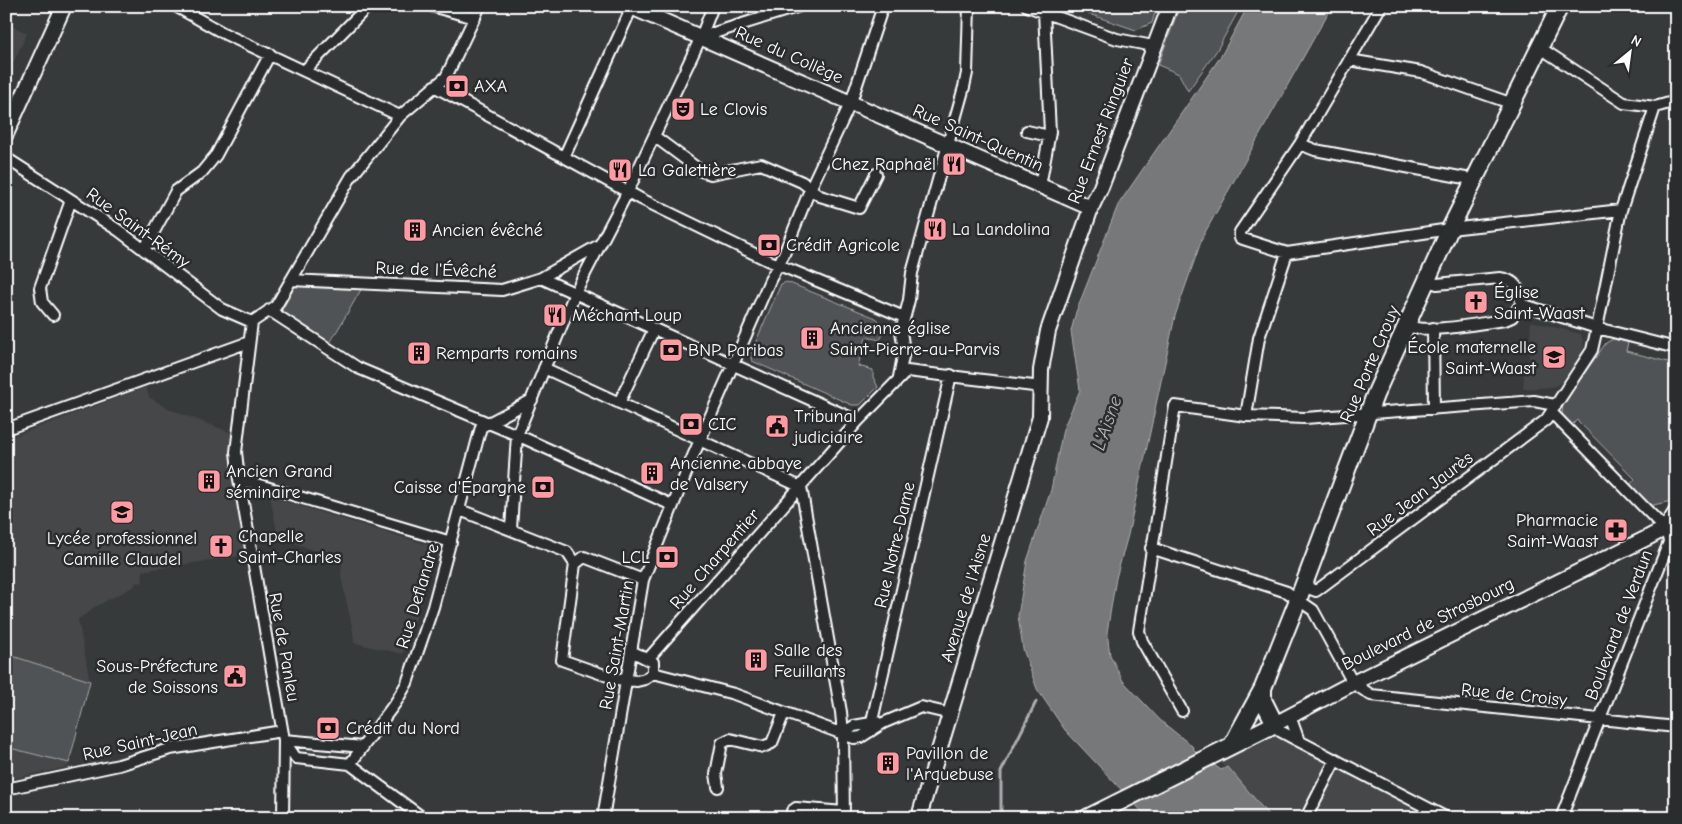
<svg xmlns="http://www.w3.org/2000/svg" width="1682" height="824" font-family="'Comic Neue',sans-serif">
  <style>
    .built { fill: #444748 }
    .green { fill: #505354; stroke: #a8a9aa }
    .water { fill: #767879; stroke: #adaeaf }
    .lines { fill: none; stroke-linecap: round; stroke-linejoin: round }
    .stream { stroke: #adaeaf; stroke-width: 3 }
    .street-casing { stroke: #fff; stroke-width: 14 }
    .secondary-casing { stroke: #fff; stroke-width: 18 }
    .primary-casing { stroke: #fff; stroke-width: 20 }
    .street { stroke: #2a2d2e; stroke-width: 10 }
    .secondary { stroke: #2a2d2e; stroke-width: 14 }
    .primary { stroke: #2a2d2e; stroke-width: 16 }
    .labels { text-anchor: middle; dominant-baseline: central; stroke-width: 5; stroke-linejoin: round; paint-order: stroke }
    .street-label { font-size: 18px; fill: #fff; stroke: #2a2d2e }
    .poi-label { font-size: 18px; fill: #fff; stroke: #2a2d2e; text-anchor: start }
    .water-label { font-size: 19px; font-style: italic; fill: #b4b5b5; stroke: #2a2d2e }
  </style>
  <rect width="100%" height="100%" fill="#373a3b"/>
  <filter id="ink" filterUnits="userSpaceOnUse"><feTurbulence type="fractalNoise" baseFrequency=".02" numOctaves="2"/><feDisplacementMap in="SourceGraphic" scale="10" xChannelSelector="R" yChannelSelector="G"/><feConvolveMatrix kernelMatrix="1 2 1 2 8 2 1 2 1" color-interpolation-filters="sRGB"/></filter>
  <g filter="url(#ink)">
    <path class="built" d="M6,23L27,33L6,79Z
      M1531,321L1581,334L1584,344L1581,355L1561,383L1553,387L1523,389L1524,374H1528Z
      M146,387L149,397L169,409L232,433L229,453L245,555L142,571L143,582L135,583V586L91,609V611L78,619L90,681L68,767L6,780V439Z
      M270,497L432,546L419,610L403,654L354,643L353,631L341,577L342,561L278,537Z
      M1273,731L1454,818H1273L1215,757Z"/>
    <path class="green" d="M1088,6H1157L1152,23L1136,30L1086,13Z
      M1180,6H1241L1217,50L1188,91L1179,74L1158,65Z
      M787,282L876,318L886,328L880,340L866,337L858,366L873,370V377L878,387L860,405H852L752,361L750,355L781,284Z
      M295,286L362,288L330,343L281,312Z
      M1613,339L1628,342L1626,351L1676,364V500L1649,506L1629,486L1635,479L1577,420L1571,426L1562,414L1563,403L1606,343Z
      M6,654L90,681L69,763L6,747Z"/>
    <path class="water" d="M1248,6H1332L1203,236L1175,316L1128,535L1116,578L1107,632L1110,655L1123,681L1161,721L1192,746L1195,751L1221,770L1228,767L1271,818H1148L1065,730L1037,689L1023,649L1018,616L1027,561L1051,490L1063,429L1080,390L1071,331L1076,312L1118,205L1221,56Z"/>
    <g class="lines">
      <path class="stream" d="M1001,818V772L1036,702"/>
      <g class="street-casing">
        <path id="street" d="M175,6L225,34L400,116
          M431,6L475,18
          M1027,6L1117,39L1153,46
          M1381,6L1300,144L1240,232V238L1287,253L1450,229L1621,210
          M701,37L800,6
          M1539,47L1624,103L1655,107L1676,101
          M1349,60L1421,72L1513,104
          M305,70L368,6
          M434,86L639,198L767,260L904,317
          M1027,131L1049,136
          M654,136L701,171L711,174L761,164L802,182L820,196L859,208L876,174
          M1300,144L1315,150L1476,180
          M565,155L632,7
          M6,158L118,230L222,309L252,322
          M1040,186L1050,132L1044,12
          M144,250L176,191L202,172L216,155L270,54
          M541,278L858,421
          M291,280L502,290L541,278L599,245
          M1521,304L1597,328L1621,210L1655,107
          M269,310L358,368L517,435L672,505
          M53,315L42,302L40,288L71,200
          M1408,326C1429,334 1480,323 1505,320L1512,317L1521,304C1520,289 1516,280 1500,278L1437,284L1427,281
          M1433,328L1434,409
          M544,368L801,487
          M899,377L904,351L901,331L909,300L912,273L964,87L967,73L969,6
          M619,403L654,329
          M1552,413L1676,540
          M1246,416L1259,338L1287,253
          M6,429L249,342
          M239,479L451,542
          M801,487L841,712L843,733L844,818
          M460,510L567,552L575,564
          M511,529L517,435L575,293L628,191L701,37L713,6
          M1151,548L1287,592L1313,610L1353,683L1371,695L1676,727
          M575,564L562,660L616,679L637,681L645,679L653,673V662L631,651
          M575,564L584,557L643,580
          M1303,586L1316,591L1546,420L1592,350L1597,328L1676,348
          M648,659L858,421L907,371L1042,387
          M653,673L734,694L854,738L861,737L883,723L921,707L951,714
          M1182,711L1142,641L1139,631L1175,406L1246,416L1305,418L1534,401L1555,405
          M1290,716L1299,741
          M872,721L951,375
          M1275,724L1280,731L1293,738L1447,818
          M843,733L854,726L877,722
          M284,740L363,747
          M285,742L296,758L350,764L423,818
          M350,764L396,702L407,683L433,607L481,427L532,400
          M718,787L716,774L722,743L730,739L763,747L772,743L784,713
          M6,789L119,765L170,749L282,731
          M283,818L284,740L239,479L236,452L252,322L276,306L351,177L400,116L446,77L480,6
          M603,818L643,580L693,456L770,280L784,254L811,187L851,102L883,6
          M791,818L792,811L796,808L844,812
          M1306,818L1336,759
          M1561,818L1669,542L1666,528"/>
      </g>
      <g class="secondary-casing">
        <path id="secondary" d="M629,6L1091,208
          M6,134L64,6
          M1275,724L1353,683L1647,538L1666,528L1676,512
          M921,818V810L1040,417L1041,370L1048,331L1091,208L1101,187L1170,6"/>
      </g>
      <g class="primary-casing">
        <path id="primary" d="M1232,745L1263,688L1298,600L1375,395L1450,229L1560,6
          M1087,818L1275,724L1263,700V688"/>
      </g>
      <use href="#street" class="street"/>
      <use href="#secondary" class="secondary"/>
      <use href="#primary" class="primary"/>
    </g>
  </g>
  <defs>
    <g id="bank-square" transform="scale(1.25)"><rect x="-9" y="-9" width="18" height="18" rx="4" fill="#ff9aa2" stroke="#2a2d2e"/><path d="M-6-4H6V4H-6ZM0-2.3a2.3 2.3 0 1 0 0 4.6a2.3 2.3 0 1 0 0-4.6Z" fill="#111"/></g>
    <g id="theatre-square" transform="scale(1.25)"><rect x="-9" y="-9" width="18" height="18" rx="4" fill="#ff9aa2" stroke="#2a2d2e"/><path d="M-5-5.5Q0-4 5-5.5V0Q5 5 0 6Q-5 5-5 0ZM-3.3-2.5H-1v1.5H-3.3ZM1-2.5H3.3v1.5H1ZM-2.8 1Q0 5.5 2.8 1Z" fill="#111"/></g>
    <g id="restaurant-square" transform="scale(1.25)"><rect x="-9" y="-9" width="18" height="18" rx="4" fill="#ff9aa2" stroke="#2a2d2e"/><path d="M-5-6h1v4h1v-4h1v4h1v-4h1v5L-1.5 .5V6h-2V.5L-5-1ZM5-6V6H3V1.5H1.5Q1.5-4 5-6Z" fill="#111"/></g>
    <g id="building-square" transform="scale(1.25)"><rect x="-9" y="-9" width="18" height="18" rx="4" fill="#ff9aa2" stroke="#2a2d2e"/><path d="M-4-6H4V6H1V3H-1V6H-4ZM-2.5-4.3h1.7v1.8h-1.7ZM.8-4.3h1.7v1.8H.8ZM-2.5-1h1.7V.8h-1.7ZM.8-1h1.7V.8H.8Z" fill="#111"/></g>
    <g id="church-square" transform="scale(1.25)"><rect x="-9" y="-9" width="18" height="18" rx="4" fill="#ff9aa2" stroke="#2a2d2e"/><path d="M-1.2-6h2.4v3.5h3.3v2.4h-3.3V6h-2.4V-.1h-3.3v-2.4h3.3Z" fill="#111"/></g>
    <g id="school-square" transform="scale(1.25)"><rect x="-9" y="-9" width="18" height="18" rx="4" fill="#ff9aa2" stroke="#2a2d2e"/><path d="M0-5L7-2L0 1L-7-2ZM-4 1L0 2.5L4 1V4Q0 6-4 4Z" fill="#111"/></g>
    <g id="civic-square" transform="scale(1.25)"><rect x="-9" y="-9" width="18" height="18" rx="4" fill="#ff9aa2" stroke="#2a2d2e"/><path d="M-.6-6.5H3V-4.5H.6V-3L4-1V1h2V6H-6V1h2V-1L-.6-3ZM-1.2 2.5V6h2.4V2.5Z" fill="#111"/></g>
    <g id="pharmacy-square" transform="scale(1.25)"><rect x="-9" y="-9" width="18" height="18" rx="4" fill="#ff9aa2" stroke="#2a2d2e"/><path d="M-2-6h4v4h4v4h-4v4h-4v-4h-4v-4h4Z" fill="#111"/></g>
  </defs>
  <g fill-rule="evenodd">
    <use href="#bank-square" x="457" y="86"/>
    <use href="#theatre-square" x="683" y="109"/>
    <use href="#restaurant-square" x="954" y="164"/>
    <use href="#restaurant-square" x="620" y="170"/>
    <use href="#restaurant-square" x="935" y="229"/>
    <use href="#building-square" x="415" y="230"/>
    <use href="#bank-square" x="769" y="245"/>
    <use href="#church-square" x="1476" y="302"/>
    <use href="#restaurant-square" x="555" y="315"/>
    <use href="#building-square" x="812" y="338"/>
    <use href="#bank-square" x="671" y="350"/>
    <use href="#building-square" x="419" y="353"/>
    <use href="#school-square" x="1554" y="357"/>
    <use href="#bank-square" x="691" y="424"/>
    <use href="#civic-square" x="777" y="426"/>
    <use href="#building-square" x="652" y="473"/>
    <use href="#building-square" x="209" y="481"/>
    <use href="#bank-square" x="543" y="487"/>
    <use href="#school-square" x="122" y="512"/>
    <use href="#pharmacy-square" x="1616" y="530"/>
    <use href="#church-square" x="221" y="546"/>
    <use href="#bank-square" x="667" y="557"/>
    <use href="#building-square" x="756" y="660"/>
    <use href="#civic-square" x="235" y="676"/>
    <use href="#bank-square" x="328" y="728"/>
    <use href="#building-square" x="888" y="763"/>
  </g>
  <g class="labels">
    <g class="street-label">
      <text transform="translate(789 55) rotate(24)">Rue du Collège</text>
      <text transform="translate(1101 131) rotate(-69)">Rue Ernest Ringuier</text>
      <text transform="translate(978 138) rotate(24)">Rue Saint-Quentin</text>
      <text transform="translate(138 228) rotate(36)">Rue Saint-Rémy</text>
      <text transform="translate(436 270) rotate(2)">Rue de l'Évêché</text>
      <text transform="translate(1370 364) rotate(-67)">Rue Porte Crouy</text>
      <text transform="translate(1420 494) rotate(-37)">Rue Jean Jaurès</text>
      <text transform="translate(895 545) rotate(-77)">Rue Notre-Dame</text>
      <text transform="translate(715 559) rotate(-49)">Rue Charpentier</text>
      <text transform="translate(418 596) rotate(-73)">Rue Deflandre</text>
      <text transform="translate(966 598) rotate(-73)">Avenue de l'Aisne</text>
      <text transform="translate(1428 624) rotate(-26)">Boulevard de Strasbourg</text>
      <text transform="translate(1619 625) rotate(-69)">Boulevard de Verdun</text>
      <text transform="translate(617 645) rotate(-80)">Rue Saint-Martin</text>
      <text transform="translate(284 647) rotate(80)">Rue de Panleu</text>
      <text transform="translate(1514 695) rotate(6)">Rue de Croisy</text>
      <text transform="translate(140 742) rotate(-13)">Rue Saint-Jean</text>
    </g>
    <g class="poi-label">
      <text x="474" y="86">AXA</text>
      <text x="700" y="109">Le Clovis</text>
      <text x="936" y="164" text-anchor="end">Chez Raphaël</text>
      <text x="638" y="170">La Galettière</text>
      <text x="952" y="229">La Landolina</text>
      <text x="432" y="230">Ancien évêché</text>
      <text x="786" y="245">Crédit Agricole</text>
      <text x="1494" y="292">Église<tspan x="1494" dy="21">Saint-Waast</tspan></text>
      <text x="572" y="315">Méchant Loup</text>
      <text x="830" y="328">Ancienne église<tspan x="830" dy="21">Saint-Pierre-au-Parvis</tspan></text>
      <text x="1536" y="347" text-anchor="end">École maternelle<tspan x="1536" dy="21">Saint-Waast</tspan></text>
      <text x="688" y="350">BNP Paribas</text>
      <text x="436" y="353">Remparts romains</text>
      <text x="794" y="416">Tribunal<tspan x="794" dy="21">judiciaire</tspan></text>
      <text x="708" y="424">CIC</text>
      <text x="670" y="463">Ancienne abbaye<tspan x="670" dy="21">de Valsery</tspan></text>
      <text x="226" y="471">Ancien Grand<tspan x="226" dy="21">séminaire</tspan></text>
      <text x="526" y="487" text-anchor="end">Caisse d'Épargne</text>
      <text x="1598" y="520" text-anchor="end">Pharmacie<tspan x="1598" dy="21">Saint-Waast</tspan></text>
      <text x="238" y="536">Chapelle<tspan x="238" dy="21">Saint-Charles</tspan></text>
      <text x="122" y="538" text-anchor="middle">Lycée professionnel<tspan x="122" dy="21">Camille Claudel</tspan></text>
      <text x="650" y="557" text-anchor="end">LCL</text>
      <text x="774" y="650">Salle des<tspan x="774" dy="21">Feuillants</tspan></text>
      <text x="218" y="666" text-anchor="end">Sous-Préfecture<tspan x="218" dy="21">de Soissons</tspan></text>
      <text x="346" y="728">Crédit du Nord</text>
      <text x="906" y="753">Pavillon de<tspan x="906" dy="21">l'Arquebuse</tspan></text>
    </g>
    <g class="water-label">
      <text transform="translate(1107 423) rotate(-71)">L'Aisne</text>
    </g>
  </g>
  <rect width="1682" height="824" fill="none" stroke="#2a2d2e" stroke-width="25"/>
  <rect x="12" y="12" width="1657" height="799" fill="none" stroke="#fff" stroke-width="2" filter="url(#ink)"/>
  <g transform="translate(1630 52) rotate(29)" stroke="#2a2d2e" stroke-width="4" paint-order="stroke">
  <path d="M0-4L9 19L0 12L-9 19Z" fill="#ffffff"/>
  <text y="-8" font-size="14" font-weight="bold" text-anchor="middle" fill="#ffffff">N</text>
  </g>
</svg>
